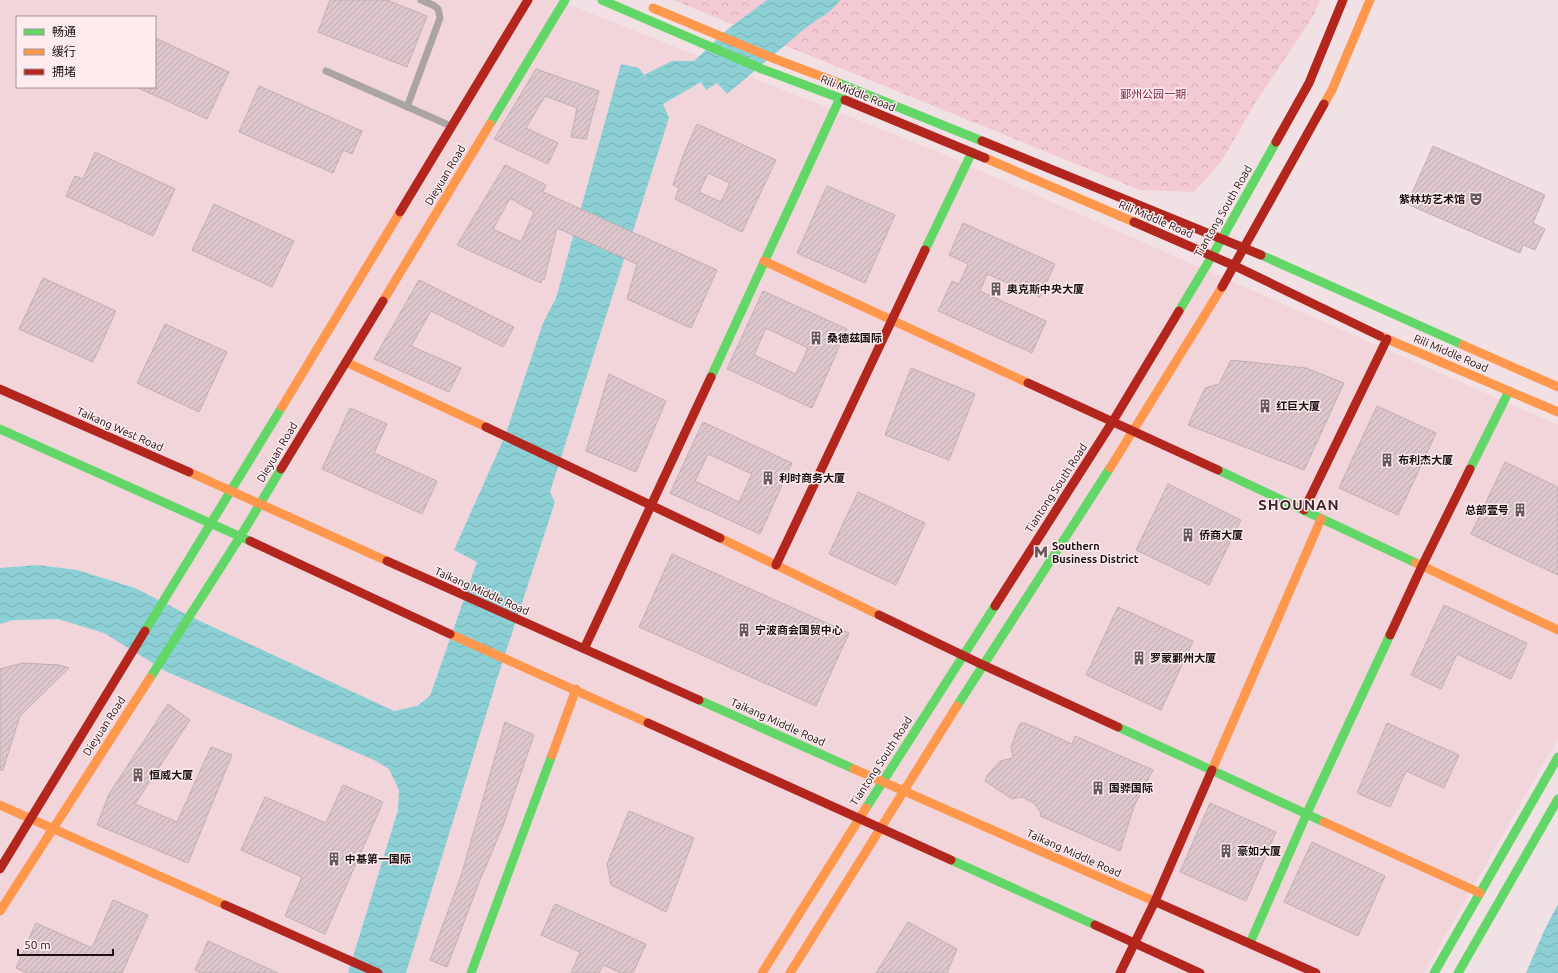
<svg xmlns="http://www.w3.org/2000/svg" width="1558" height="973" font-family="Ubuntu,'Noto Sans SC',sans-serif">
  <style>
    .built { fill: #f2d5db; fill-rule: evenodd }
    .forest { fill: url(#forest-crowns) }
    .water { fill: url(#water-waves) }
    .building { fill: url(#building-hatch); stroke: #bdb1b3; fill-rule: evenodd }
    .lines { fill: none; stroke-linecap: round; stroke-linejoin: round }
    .lane { stroke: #aaa4a5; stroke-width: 7 }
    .fast { stroke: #63d668; stroke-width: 9 }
    .slow { stroke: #ff974d; stroke-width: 9 }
    .jam { stroke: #b3261e; stroke-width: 9 }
    .labels { text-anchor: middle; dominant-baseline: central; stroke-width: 3; stroke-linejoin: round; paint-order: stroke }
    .street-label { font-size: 11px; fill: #1b1113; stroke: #fdebee }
    .park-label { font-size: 11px; fill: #7f2444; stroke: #fdebee }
    .poi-label { font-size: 11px; font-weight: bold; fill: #1b1113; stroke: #fdebee; text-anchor: start }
    .district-label { font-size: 15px; font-weight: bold; letter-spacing: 1px; fill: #3c252b; stroke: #fdebee }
  </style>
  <defs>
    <pattern id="forest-crowns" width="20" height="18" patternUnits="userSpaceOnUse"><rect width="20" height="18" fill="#f3cad4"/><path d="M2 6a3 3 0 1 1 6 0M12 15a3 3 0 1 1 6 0" fill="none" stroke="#d0acb5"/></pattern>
    <pattern id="water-waves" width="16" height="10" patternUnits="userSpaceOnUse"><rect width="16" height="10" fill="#8cd0d5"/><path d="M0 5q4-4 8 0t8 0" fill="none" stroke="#78b2b6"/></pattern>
    <pattern id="building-hatch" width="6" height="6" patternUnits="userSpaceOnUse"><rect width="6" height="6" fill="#ddc7cc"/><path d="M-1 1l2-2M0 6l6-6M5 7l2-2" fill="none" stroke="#bdaaae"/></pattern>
  </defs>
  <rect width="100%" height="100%" fill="#f1e1e4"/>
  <path class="built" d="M0,0H558L938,152L1558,425V738L1424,973H0ZM17,17H155V87H17Z"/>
  <path class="forest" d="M673,0H1320L1314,15L1254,105L1221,162L1194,192L1140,190Z"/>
  <path class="water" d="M767,0H841L829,12L808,26L727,94L717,83L706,90L701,82L663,104L669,118L550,492L555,502L497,679L406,973H348L398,810L399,790L389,769L374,760L167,672L104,633L58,619L13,620L0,624V568L38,565L77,570L135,588L200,621L394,711L417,706L430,696L477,562L454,550L505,436L543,323L556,298L621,64L639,68L644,75L672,61H694L728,29Z
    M1558,904V973H1526L1544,931Z"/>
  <path class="building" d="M330,0H387L427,16L407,67L318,32Z
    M155,38L229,72L207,119L136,87H155Z
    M536,69L599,91L586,139L571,137L577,108L545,96L526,128L558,143L548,164L494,139Z
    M259,86L362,131L352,154L343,150L333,173L239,132Z
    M697,124L776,160L742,232L675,199L679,188L673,185L685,151ZM708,173L730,183L721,202L699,192Z
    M1433,146L1545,195L1533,223L1545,229L1535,250L1523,245L1520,253L1407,204Z
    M95,152L175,189L153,236L66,196L75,176L83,179Z
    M505,165L546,185L543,192L717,270L691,328L627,299L637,264L557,228L544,280L542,279L541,283L457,245ZM510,198L534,212L521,242L493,229Z
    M827,186L895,215L865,283L797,253Z
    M214,204L294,241L272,287L192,250Z
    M963,223L1055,264L1040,297L987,274L980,291L1046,321L1032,353L938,311L952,281L959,284L968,264L949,255Z
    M43,278L116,311L93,362L19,329Z
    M419,280L514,327L503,347L431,311L411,346L461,368L449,392L374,359Z
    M763,291L847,329L812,408L727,369ZM766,328L808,348L796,374L754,355Z
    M165,324L227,352L199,412L137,383Z
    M1231,360L1306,368L1344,383L1304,470L1188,425L1205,388L1219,384Z
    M911,368L975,394L949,460L885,435Z
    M609,374L666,401L636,472L586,451Z
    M1377,406L1436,433L1398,515L1339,488Z
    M350,408L387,424L374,453L437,481L422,514L322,469Z
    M703,422L792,463L760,534L670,493ZM708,454L752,474L739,502L695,481Z
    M1505,462L1558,487V575L1471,534Z
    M1168,484L1241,520L1209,585L1136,550Z
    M858,492L925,523L896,585L829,554Z
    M672,554L849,633L816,706L639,627Z
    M1444,605L1527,643L1511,679L1457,654L1441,689L1411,675Z
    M1118,607L1193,641L1161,710L1086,675Z
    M23,663L59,665L69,668L20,716L3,770H0V669Z
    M168,704L190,720L135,804L177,822L211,747L232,755L188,863L97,825L109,794Z
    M505,722L534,735L504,823L478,885L447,967L430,960L461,876Z
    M1022,723H1025L1072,744L1075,736L1153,770L1134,806L1120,851L1040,816L1041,813L1034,803L1022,797L1012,799L985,781L987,776L1000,761L1013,758L1011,747L1019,725Z
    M1387,723L1459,755L1444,788L1406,771L1390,807L1357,793Z
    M343,785L383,802L325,934L285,916L302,877L241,850L265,797L326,823Z
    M1210,803L1276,832L1246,901L1180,872Z
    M629,811L694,838L666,912L611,885L607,864Z
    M1312,842L1385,876L1358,936L1284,902Z
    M113,900L148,915L122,973H27L16,968L36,923L92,948Z
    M555,904L646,944L633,973H621L603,965L599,973H571L580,952L541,935Z
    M908,922L957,949L947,973H876Z
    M208,941L278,973H201L195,970Z"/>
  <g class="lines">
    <path class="lane" d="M326,71L451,126
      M407,107L440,18L438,9L433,5L421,0"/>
    <path class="fast" d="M602,0L762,69L845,100
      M836,82L982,141
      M490,124L565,0
      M925,250L972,152
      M1261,255L1463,345
      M1179,311L1212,256L1276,142
      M711,377L840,98
      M0,429L250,541
      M1470,469L1509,391
      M1218,470L1416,563
      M145,631L282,407
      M150,678L240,537L281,469
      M699,700L854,769
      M957,706L1110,468
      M1118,727L1324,822
      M866,808L995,606
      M951,860L1095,925
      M1250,943L1307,813L1390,635
      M471,973L552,755
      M1434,973L1558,757
      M1458,973L1558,799"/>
    <path class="slow" d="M653,8L775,59L836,82
      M1324,104L1332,90L1370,0
      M985,158L1134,222
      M764,261L1028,383
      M383,301L490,124
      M1380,336L1558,412
      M1463,345L1558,387
      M346,362L486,427
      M282,407L400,212
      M1110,468L1222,287
      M189,472L387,561
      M720,538L879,615
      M1416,563L1558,630
      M450,634L648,723
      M552,755L576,689
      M854,769L1156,902
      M1212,770L1321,519
      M0,805L225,905
      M1324,822L1480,893
      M0,911L150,678
      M762,973L866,808
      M790,973L957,706"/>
    <path class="jam" d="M845,100L985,158
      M982,141L1261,255
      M1276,142L1309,83L1343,0
      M400,212L528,0
      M1134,222L1235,266L1380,336
      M1222,287L1324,104
      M1028,383L1218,470
      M0,389L189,472
      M486,427L720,538
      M281,469L383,301
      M1304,510L1387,339
      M250,541L450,634
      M387,561L699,700
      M776,565L925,250
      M995,606L1113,421L1179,311
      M879,615L983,665L1118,727
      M1390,635L1422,566L1470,469
      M584,649L711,377
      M648,723L951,860
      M0,869L145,631
      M1156,902L1316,973
      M225,905L378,973
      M1095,925L1200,973
      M1120,973L1155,901L1212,770"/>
  </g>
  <defs>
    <g id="theatre-bare" transform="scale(1.08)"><path d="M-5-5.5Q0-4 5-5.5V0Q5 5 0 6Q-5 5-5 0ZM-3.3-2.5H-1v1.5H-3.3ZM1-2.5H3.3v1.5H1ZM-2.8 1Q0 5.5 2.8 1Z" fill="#665a5c" stroke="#fdebee" stroke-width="2.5" paint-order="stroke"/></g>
    <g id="building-bare" transform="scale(1.08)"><path d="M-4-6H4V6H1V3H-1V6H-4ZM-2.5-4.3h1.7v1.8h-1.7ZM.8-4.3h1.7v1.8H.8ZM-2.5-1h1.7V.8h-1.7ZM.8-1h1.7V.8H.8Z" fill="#665a5c" stroke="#fdebee" stroke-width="2.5" paint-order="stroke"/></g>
    <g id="metro-bare" transform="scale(1.08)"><path d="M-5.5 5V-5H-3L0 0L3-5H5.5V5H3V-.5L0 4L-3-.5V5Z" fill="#665a5c" stroke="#fdebee" stroke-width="2.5" paint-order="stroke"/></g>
  </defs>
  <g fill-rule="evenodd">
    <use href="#theatre-bare" x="1476" y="199"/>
    <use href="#building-bare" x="996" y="289"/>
    <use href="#building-bare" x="816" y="338"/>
    <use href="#building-bare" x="1265" y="406"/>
    <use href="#building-bare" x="1387" y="460"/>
    <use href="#building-bare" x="768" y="478"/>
    <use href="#building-bare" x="1520" y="510"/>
    <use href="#building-bare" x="1188" y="535"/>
    <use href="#metro-bare" x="1041" y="552"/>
    <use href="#building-bare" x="744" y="630"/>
    <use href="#building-bare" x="1139" y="658"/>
    <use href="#building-bare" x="138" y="775"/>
    <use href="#building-bare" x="1098" y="788"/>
    <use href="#building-bare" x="1226" y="851"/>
    <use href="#building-bare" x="334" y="859"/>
  </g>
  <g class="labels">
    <g class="street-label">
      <text transform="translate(858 93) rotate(22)">Rili Middle Road</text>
      <text transform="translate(445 175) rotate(-59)">Dieyuan Road</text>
      <text transform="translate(1223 211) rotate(-60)">Tiantong South Road</text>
      <text transform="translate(1156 219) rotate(23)">Rili Middle Road</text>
      <text transform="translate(1451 353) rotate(23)">Rili Middle Road</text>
      <text transform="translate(120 429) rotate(24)">Taikang West Road</text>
      <text transform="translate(277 452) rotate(-59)">Dieyuan Road</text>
      <text transform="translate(1056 488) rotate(-57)">Tiantong South Road</text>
      <text transform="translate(482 591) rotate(24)">Taikang Middle Road</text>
      <text transform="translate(778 722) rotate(24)">Taikang Middle Road</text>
      <text transform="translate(104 726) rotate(-57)">Dieyuan Road</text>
      <text transform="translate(881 761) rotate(-57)">Tiantong South Road</text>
      <text transform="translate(1074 853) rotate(24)">Taikang Middle Road</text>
    </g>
    <g class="park-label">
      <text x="1153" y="94">鄞州公园一期</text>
    </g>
    <g class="poi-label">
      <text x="1465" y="199" text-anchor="end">紫林坊艺术馆</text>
      <text x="1007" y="289">奥克斯中央大厦</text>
      <text x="827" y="338">桑德兹国际</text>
      <text x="1276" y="406">红巨大厦</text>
      <text x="1398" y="460">布利杰大厦</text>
      <text x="779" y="478">利时商务大厦</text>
      <text x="1509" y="510" text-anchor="end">总部壹号</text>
      <text x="1199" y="535">侨商大厦</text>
      <text x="1052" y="546">Southern<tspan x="1052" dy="13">Business District</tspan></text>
      <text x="755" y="630">宁波商会国贸中心</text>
      <text x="1150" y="658">罗蒙鄞州大厦</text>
      <text x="149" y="775">恒威大厦</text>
      <text x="1109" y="788">国骅国际</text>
      <text x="1237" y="851">豪如大厦</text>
      <text x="345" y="859">中基第一国际</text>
    </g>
    <g class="district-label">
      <text x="1299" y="504">SHOUNAN</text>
    </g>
  </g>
  <rect x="16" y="16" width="140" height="72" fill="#fdebee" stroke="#a39496"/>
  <rect x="24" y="29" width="20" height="6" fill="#63d668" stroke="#a39496"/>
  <text x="52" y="36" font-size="12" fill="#1b1113">畅通</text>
  <rect x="24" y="49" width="20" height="6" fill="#ff974d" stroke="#a39496"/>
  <text x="52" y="56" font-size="12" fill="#1b1113">缓行</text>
  <rect x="24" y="69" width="20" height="6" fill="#b3261e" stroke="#a39496"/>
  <text x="52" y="76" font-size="12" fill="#1b1113">拥堵</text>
  <path d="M18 949v6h95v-6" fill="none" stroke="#1b1113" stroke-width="2"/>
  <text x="24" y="949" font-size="12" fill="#1b1113" stroke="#fdebee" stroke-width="3" paint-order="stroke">50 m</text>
</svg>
